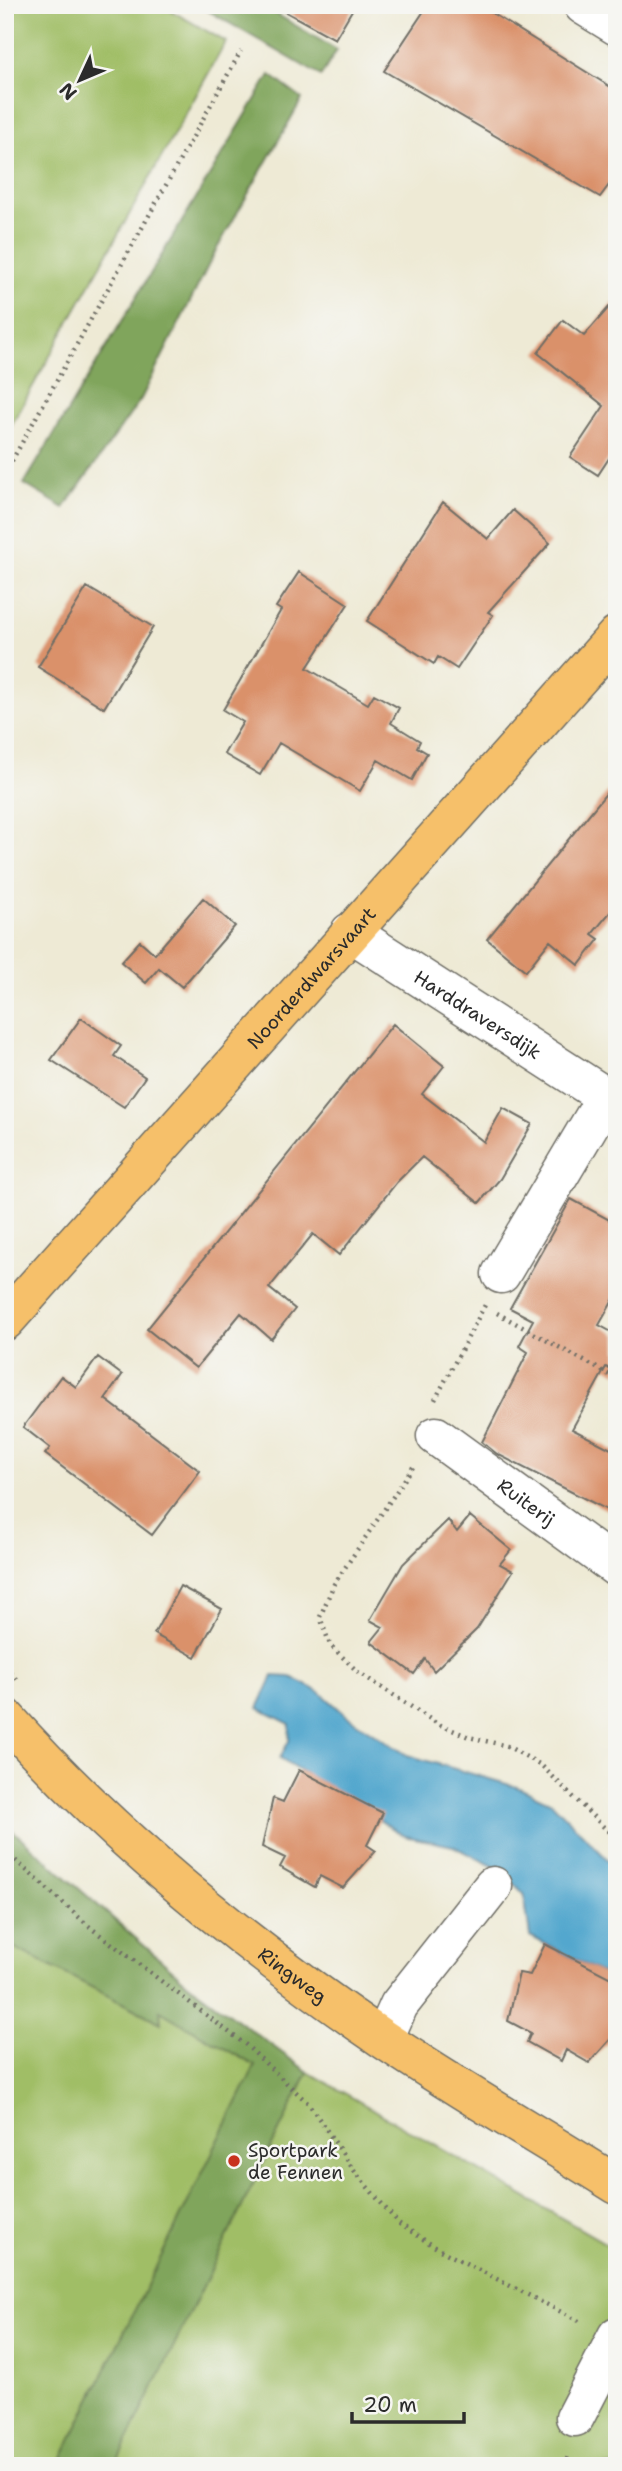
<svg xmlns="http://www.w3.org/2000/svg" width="622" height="2471" font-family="'Shantell Sans',sans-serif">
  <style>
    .green { fill: #a0be66; stroke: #667448; stroke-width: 2 }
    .forest { fill: #80a55b; stroke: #566843; stroke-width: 2 }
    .water { fill: #52a7ce; stroke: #3e697c; stroke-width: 2 }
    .building { fill: #da916a }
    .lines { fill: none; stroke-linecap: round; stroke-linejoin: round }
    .minor-casing { stroke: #6f6e66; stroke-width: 41 }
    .major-casing { stroke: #6f6e66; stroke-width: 41 }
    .path { stroke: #6f6e66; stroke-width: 4.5; stroke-dasharray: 2 5; stroke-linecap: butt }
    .minor { stroke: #fff; stroke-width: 38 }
    .major { stroke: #f6c06b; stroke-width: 38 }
    .poi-dot { fill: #c8321e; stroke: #f6f6f2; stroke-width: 2.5 }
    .labels { text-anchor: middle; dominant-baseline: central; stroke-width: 5; stroke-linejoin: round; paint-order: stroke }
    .street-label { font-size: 19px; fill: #2b2b2b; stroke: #f6f6f2 }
    .poi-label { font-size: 19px; fill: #2b2b2b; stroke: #f6f6f2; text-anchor: start }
  </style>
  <rect width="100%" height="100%" fill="#f6f6f2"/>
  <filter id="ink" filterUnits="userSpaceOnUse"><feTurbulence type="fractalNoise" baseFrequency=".0143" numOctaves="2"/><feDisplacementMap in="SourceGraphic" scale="14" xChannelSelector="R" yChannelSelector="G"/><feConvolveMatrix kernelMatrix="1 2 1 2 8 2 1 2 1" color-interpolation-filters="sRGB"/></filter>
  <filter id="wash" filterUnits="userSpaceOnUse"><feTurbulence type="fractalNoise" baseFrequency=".00686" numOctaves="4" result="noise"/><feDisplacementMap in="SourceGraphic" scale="28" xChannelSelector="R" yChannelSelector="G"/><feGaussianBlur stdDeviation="1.57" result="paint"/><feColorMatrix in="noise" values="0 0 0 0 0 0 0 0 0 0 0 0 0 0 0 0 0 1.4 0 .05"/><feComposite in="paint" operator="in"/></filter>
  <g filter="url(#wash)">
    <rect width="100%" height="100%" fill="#eeead5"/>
    <path class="green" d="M5,5H161L226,42L5,436Z
      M5,1824L189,1985L308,2072L617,2250V2466H5Z"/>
    <path class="forest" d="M198,5H261L337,50L321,76Z
      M270,75L302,99L215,252L141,399L64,508L24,484Z
      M5,1824L189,1985L308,2072L115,2466H58L255,2066L160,2011L161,2023L5,1943Z"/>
    <path class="water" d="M273,1676L291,1677L320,1692L347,1716L407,1755L517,1787L552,1803L617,1869V1981L530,1936L524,1894L503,1871L453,1846L405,1836L280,1758L289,1741L290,1724L258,1708Z"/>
    <g id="blocks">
      <path class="building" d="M273,5H355L335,39Z
        M428,5H479L617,91V174L600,197L384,71Z
        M617,298V446L598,475L570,457L604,406L538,353L563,320L584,336Z
        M443,502L488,539L513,510L550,543L488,612L493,615L457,669L438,657L434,664L367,621Z
        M299,572L348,604L307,668L368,704L374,694L399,708L391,723L420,741L417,747L427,753L412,780L378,760L360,791L279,743L260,775L224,754L243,722L223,710L281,610L276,607Z
        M87,587L153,627L104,708L38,667Z
        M617,780V904L592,934L599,939L579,965L550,941L526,971L487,939Z
        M203,898L235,926L182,987L159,968L146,983L121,962L140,941L155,954Z
        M81,1018L121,1046L114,1056L145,1077L124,1107L51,1060Z
        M393,1024L444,1066L422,1094L484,1142L503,1108L532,1124L500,1179L479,1203L422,1157L397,1182L339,1255L313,1234L269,1288L295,1309L271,1339L241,1313L196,1368L147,1329Z
        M571,1199L617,1224V1293L599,1325L617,1335V1373L606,1367L572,1429L617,1452V1515L497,1454L482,1442L528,1352L519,1346L533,1320L510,1308Z
        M98,1357L122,1375L105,1399L200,1471L152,1535L45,1454L50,1448L23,1427L61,1376L76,1387Z
        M470,1516L511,1550L500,1564L513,1571L477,1629L434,1671L425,1659L414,1674L371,1642L383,1627L370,1620L403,1564L448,1520L457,1532Z
        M180,1586L222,1609L195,1657L154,1634Z
        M299,1770L383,1813L367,1845L376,1851L343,1888L320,1876L315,1887L280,1867L285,1858L262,1847L273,1798L283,1802Z
        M545,1944L617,1981V2032L589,2063L566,2050L561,2061L527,2042L531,2033L508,2021L519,1973L530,1975Z"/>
    </g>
  </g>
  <g filter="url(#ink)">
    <use href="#blocks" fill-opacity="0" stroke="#6f6e66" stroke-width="2"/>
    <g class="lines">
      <g class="minor-casing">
        <g id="minor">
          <path d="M583,5L617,26"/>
          <path id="s1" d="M350,932L617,1104"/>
          <path d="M501,1274L606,1097"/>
          <path id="s2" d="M436,1436L617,1568"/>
          <path d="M384,2039L399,2005L493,1886"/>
          <path d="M575,2417L617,2336"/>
        </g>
      </g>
      <g class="major-casing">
        <g id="major">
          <path id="s3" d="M5,1321L617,635"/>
          <path id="s4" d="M5,1717C116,1841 246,1946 383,2039C459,2090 539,2136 617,2185"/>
        </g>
      </g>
      <path class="path" d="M5,473L241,51
        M497,1313L617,1379
        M435,1400L485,1305
        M413,1467L334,1584L320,1617L330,1645L358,1672L436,1723L469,1737L507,1746L541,1765L617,1840
        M5,1668L18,1681
        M5,1851L91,1928L246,2045L309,2104L355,2172L398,2223L440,2250L581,2322
        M566,2466L568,2453"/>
      <use href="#minor" class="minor"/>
      <use href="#major" class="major"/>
    </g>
  </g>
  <circle class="poi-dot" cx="234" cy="2161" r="7"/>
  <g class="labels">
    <g class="street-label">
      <text stroke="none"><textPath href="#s3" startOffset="460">Noorderdwarsvaart</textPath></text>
      <text stroke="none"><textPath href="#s1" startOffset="152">Harddraversdijk</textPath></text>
      <text stroke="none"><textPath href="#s2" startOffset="112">Ruiterij</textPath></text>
      <text stroke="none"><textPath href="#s4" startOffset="387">Ringweg</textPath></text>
    </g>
    <g class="poi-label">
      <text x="248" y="2150">Sportpark<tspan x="248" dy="22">de Fennen</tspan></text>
    </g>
  </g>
  <rect width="622" height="2471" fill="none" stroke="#f6f6f2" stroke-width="28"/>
  <g transform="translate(80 80) rotate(226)" stroke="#f6f6f2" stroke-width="5" paint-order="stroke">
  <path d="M0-5L12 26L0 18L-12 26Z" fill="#2b2b2b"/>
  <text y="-10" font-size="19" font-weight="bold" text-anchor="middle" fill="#2b2b2b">N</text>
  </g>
  <path d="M352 2412v10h112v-10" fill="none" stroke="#2b2b2b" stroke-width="3.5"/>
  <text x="363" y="2412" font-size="21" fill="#2b2b2b" stroke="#f6f6f2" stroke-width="5" paint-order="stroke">20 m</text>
</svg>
